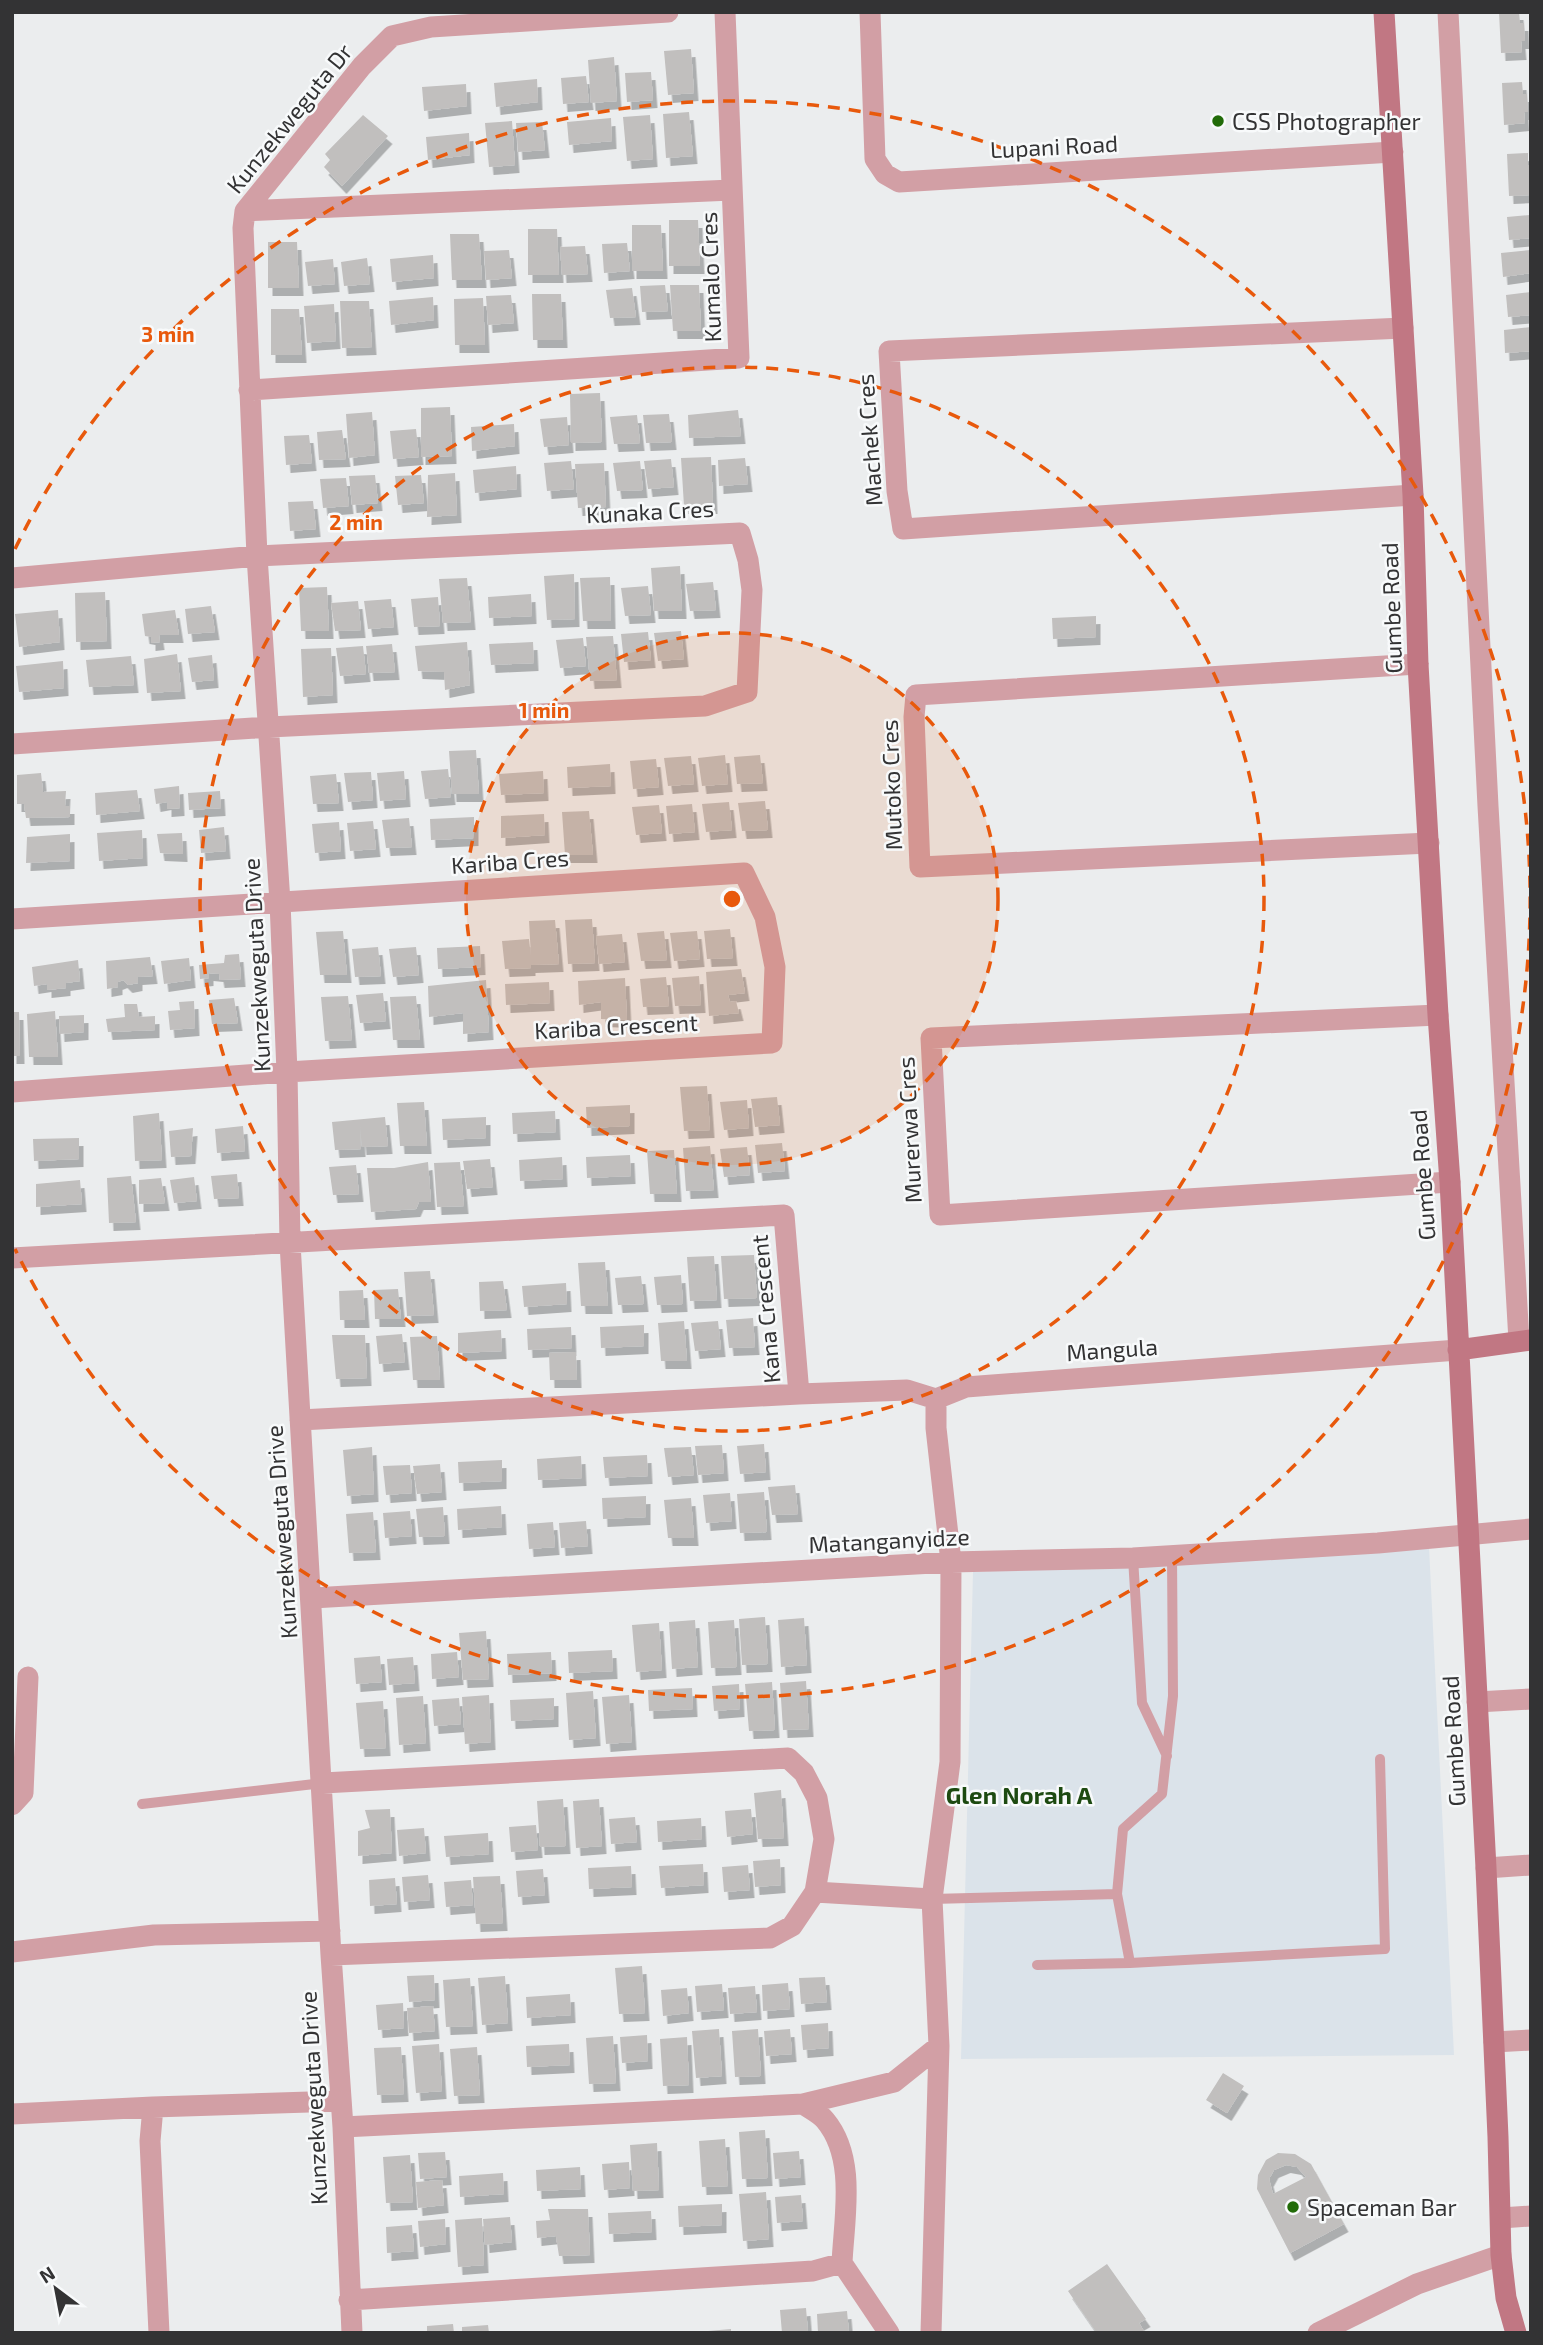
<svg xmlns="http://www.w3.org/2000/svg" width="1543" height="2345" font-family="'Exo 2',sans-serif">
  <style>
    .built { fill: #dbe3ea }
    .building { fill: #c1bfbe; fill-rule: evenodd; filter: url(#shadow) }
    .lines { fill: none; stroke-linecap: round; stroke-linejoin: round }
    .lane { stroke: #d29fa5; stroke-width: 10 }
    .street { stroke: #d29fa5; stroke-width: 21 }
    .secondary { stroke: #c17783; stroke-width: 21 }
    .ring { fill: none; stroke: #e8590c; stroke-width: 3.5; stroke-dasharray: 12 9 }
    .poi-dot { fill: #216b08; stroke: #f8fafb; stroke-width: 2.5 }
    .labels { text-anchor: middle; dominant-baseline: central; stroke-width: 5; stroke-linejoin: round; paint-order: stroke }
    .street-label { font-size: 23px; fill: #333334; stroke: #f8fafb }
    .poi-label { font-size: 23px; fill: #333334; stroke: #f8fafb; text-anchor: start }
    .neighbourhood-label { font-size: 24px; font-weight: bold; fill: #1d4a11; stroke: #f8fafb }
    .centre { fill: #e8590c; stroke: #f8fafb; stroke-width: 3.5 }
    .ring-label { font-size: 21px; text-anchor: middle; font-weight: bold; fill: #e8590c; stroke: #f8fafb; stroke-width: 5; stroke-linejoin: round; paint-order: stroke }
  </style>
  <defs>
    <filter id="shadow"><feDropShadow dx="4.5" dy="8" stdDeviation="0" flood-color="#0004"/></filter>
  </defs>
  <rect width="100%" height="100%" fill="#ebedee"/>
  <path class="built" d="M1429,1547L1454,2055L961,2059L973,1572Z"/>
  <path class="building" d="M1499,12H1519L1520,23H1524L1525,41H1521L1522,52L1501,53Z
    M691,49L694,93L668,95L664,51Z
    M614,57L617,101L591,103L588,60Z
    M651,72L653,100L627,102L625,73Z
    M586,76L589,102L563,104L561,78Z
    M537,79L538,102L496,107L494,83Z
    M1522,82L1523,94H1527L1528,112H1524L1525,123L1504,125L1502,83Z
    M466,84L467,106L424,111L422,87Z
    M689,112L693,156L666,158L663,114Z
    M363,115L388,136L342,186L324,167L330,160L325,154Z
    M650,115L653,159L627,161L623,117Z
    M611,118L612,141L569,145L567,122Z
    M512,121L515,165L489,167L485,123Z
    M542,122L545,150L518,152L516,123Z
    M469,133L470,155L428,160L426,137Z
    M1528,153V165H1531L1530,195L1509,196L1507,154Z
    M1530,215L1531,238L1509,240L1507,217Z
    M669,220H698L700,266H669Z
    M632,225H661L663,271H632Z
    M528,229H557L559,275H528Z
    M450,234H479L482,280H452Z
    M268,242H297L299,288H268Z
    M627,243L630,271L604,273L602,244Z
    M585,246L588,274L562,275L560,247Z
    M509,250L512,278L486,280L484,251Z
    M1530,250L1531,273L1503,277L1501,253Z
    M433,255L434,278L392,282L390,259Z
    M367,258L370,284L344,286L341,262Z
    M333,259L335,284L308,286L305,262Z
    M665,285L668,311L642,312L640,286Z
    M670,285H699L701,331H673Z
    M632,288L636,317L610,318L606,290Z
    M1531,292V315L1508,317L1506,295Z
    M532,294H561L563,340H533Z
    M511,295L514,323L488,325L486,296Z
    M433,297L434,320L391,325L389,301Z
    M483,298L485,345H455L454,299Z
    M340,301H369L372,347L342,348Z
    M334,304L336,341L307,343L304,306Z
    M271,309H299L302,355H271Z
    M1531,327V351L1505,353L1504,330Z
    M600,393L602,442L571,443L570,394Z
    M450,407L452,456L421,457V408Z
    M738,410L741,436L689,438L688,415Z
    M372,412L375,455L349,458L346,414Z
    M669,414L672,442L646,443L643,415Z
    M637,415L640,443L614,444L610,417Z
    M567,417L569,445L544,447L540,419Z
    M514,424L515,446L472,451L471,427Z
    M416,429L419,457L393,459L390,431Z
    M342,430L346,459L319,460L317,432Z
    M309,435L312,463L286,465L284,436Z
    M711,457L713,506H684L681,458Z
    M745,458L748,484L719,486L718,460Z
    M671,459L674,487L648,489L644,461Z
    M571,461L574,489L547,491L544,463Z
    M640,461L643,490L617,491L613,463Z
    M604,463L606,507L578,508L575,464Z
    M516,466L517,489L475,493L473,470Z
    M455,473L457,515L427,517L428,475Z
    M375,475L378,503L352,505L349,476Z
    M421,475L424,503L398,505L395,476Z
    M346,478L349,506L323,508L320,479Z
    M313,501L316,529L290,531L288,502Z
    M680,566L682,611H654L651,568Z
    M574,574L575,619L547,620L544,576Z
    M610,577L611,621H583L580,578Z
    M467,578L471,622L443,623L439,579Z
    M713,582L716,610L690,611L686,584Z
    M648,586L651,615L625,616L621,588Z
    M327,587L329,631H301L299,588Z
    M105,592L107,641L76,642L75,593Z
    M531,594L532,616L489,618L488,597Z
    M438,597L440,626L414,627L411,599Z
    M391,599L394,627L368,629L364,601Z
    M358,601L361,630L335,631L331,603Z
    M211,606L215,632L188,634L185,609Z
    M58,610L60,642L19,647L15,614Z
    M175,610L179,635H159L160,642L151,643V637L145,636L142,614Z
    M1096,616V637L1053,639L1052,618Z
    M681,631L684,659L658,661L654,633Z
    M648,632L651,660L624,662L621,634Z
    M613,636L617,680L590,681L586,637Z
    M583,638L586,666L560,668L556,640Z
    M467,642L470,685L445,690L444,672L418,671L415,646Z
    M533,642L534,663L491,665L489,644Z
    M392,644L395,672L369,673L366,646Z
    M363,646L366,674L340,676L336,648Z
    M331,648L333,695L303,697L301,649Z
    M177,654L181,691L147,693L144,659Z
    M212,655L214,680L192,682L188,658Z
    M131,656L134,685L89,687L86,660Z
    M63,661L64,688L19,692L16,666Z
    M476,750L479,794H452L449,751Z
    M725,755L728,784L702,786L698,758Z
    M760,755L763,783L737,784L734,757Z
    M691,756L694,784L668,786L664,758Z
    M656,759L659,787L633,789L630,761Z
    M610,764L611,786L568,788L567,767Z
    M448,769L451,797L425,799L421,771Z
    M404,771L406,799L380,801L377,773Z
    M543,771L544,793L501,795L499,774Z
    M371,772L373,800L348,802L344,773Z
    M41,773L43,792L66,791L65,806H70V817L26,818L24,804H17V775Z
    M336,774L339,803L313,804L310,776Z
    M179,786L180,808L167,809V802L156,804L154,789Z
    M137,790L140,811L96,815L95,793Z
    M220,791L221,808L189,810L188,793Z
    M765,801L768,830L742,831L738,803Z
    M729,802L732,830L706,832L702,804Z
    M692,804L695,832L669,834L666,806Z
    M659,805L662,833L636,835L632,807Z
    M589,811L593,855H565L562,812Z
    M544,814L545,835L501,838V816Z
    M474,817V838L431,840L430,819Z
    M409,818L412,847L386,848L382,820Z
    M373,821L376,849L350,851L347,823Z
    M339,822L341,851L315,853L312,824Z
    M224,827L226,851L201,853L199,830Z
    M142,830L143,858L99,861L97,833Z
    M182,833L183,854L160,853L157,834Z
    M70,834V861L26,863L27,837Z
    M592,919L595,963L568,964L565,920Z
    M555,920L559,964L531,965V968L505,969L502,941L529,939L531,957L529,921Z
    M730,929L733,958L707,959L704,931Z
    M343,931L347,975H320L316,932Z
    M664,931L667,960L641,961L637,933Z
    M697,931L700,959L674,961L670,933Z
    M622,934L625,962L599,964L596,936Z
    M480,946L481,967L438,969L437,948Z
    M378,947L381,976L355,977L352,949Z
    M416,947L419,975L393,977L389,949Z
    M239,954L241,979L220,980L219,974L209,973V978L200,979L199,965L224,963L225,955Z
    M150,957L153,976L138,977V983L128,985L123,980L118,982V987L107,989L106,961Z
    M189,958L191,980L164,984L161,961Z
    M78,960L80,981L66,983V988L47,990V984L34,986L32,967Z
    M741,969L745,993L728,995L730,1002L736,1001L739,1013L709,1016L706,972Z
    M699,976L701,1005L675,1006L672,978Z
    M666,977L669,1006L643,1007L640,979Z
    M625,978L627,1020L601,1019V1002L579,1005L578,981Z
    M486,980L489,1032L463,1034V1013L429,1017L428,986Z
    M549,982L550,1003L506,1005L505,984Z
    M383,993L386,1021L360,1023L356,995Z
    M348,996L352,1040L325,1041L321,997Z
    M416,996L420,1040H393L390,997Z
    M234,998L238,1023L212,1024L209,1000Z
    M194,1001L195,1028L170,1030L168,1011L180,1010L179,1002Z
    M124,1004H137L139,1017L155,1016V1030L108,1032L106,1019L125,1017Z
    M55,1011L58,1057H29L27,1014Z
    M12,1012H19L20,1056H12Z
    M84,1015V1032L60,1034L59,1016Z
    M707,1086L710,1130L684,1131L680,1087Z
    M777,1097L780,1125L755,1127L751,1099Z
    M747,1100L749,1128L724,1130L720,1102Z
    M424,1102L427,1146H400L397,1103Z
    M630,1105V1126L587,1128L586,1107Z
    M555,1111L556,1132L513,1134L512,1113Z
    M159,1113L162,1160L135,1161L133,1116Z
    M385,1117L388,1146L362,1147L360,1127L361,1149L335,1150L332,1122Z
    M486,1117V1138L443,1140L442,1119Z
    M243,1126L245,1151L217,1153L215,1129Z
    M193,1128L191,1156L171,1157L169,1131Z
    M79,1138V1159L34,1161L33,1139Z
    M782,1143L785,1171L758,1173L755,1145Z
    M710,1146L714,1190L686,1191L683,1148Z
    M747,1147L750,1175L724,1177L720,1149Z
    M674,1150L677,1194H650L647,1151Z
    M630,1155L631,1176L587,1178L586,1157Z
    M562,1157L563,1179L520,1181L519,1160Z
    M490,1159L493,1187L467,1189L463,1161Z
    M428,1162L431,1202H419L416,1209L371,1212L367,1168H394Z
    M460,1162L464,1206L437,1207L434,1163Z
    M356,1165L359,1194L333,1195L329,1167Z
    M237,1174L239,1198L214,1199L211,1176Z
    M131,1176L136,1222L109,1223L107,1178Z
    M194,1177L197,1201L174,1203L170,1180Z
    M161,1178L165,1203L139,1204V1180Z
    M80,1180L82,1204L36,1207V1184Z
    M754,1255L757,1298L724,1299L721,1256Z
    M714,1256L717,1300L690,1301L687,1257Z
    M605,1262L608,1306H581L578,1263Z
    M430,1271L434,1315L407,1316L404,1272Z
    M681,1275L683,1304L657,1305L654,1277Z
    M641,1276L644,1304L618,1305L615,1278Z
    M503,1281L507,1310L480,1311L479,1282Z
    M566,1283L567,1304L524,1307L522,1286Z
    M398,1289L401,1319H375L374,1290Z
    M363,1290L365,1320H340L339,1291Z
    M753,1318L755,1347L729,1348L726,1320Z
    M684,1321L687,1361H661L658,1323Z
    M718,1321L721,1349L695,1351L691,1323Z
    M644,1325V1346L601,1348L600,1327Z
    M571,1327L572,1348L528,1350L527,1329Z
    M501,1330L502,1351L458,1353V1333Z
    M402,1334L405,1362L379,1364L376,1336Z
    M332,1335H365L367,1378L336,1379Z
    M437,1336L440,1380H413L410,1337Z
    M576,1352L577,1380H550L549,1353Z
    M764,1444L766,1472L740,1474L737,1446Z
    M722,1445L724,1473L698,1475L695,1446Z
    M372,1447L374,1494L347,1496L343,1450Z
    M691,1447L694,1475L668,1477L664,1448Z
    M647,1455L648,1476L605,1478L603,1457Z
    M581,1456L582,1478L538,1480L537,1459Z
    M502,1460V1481L459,1483L458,1462Z
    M440,1464L442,1492L417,1494L413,1466Z
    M410,1465L412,1493L386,1495L383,1466Z
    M795,1485L798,1514L772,1515L768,1487Z
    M764,1492L767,1532L740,1533L737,1494Z
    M730,1493L732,1521L706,1523L703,1495Z
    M646,1496V1517L603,1519L602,1498Z
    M691,1498L694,1538H668L664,1500Z
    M501,1506L502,1527L458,1530L457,1509Z
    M443,1507L445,1536L419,1537L416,1509Z
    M410,1511L412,1536L385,1538L383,1513Z
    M373,1512L376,1552L349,1553L346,1514Z
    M586,1521L588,1546L561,1548L559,1523Z
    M553,1522L555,1547L529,1549L527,1524Z
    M765,1617L768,1664L742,1665L739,1619Z
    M804,1618L807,1665L781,1667L778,1620Z
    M695,1620L698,1667L672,1669L669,1622Z
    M734,1620L737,1667L711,1668L708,1622Z
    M659,1623L662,1670L636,1672L632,1625Z
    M486,1631L489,1679L463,1680L459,1633Z
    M612,1650L613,1671L569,1673L568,1652Z
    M457,1652L459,1677L432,1679L431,1654Z
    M551,1652L552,1673L508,1675L507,1654Z
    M380,1656L382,1682L356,1684L354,1658Z
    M413,1657L415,1683L389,1685L387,1659Z
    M806,1681L809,1729L783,1730L780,1683Z
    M772,1682L775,1730L749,1731L745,1684Z
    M739,1684L740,1709L714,1711L712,1686Z
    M692,1688L693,1709L649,1711L648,1690Z
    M593,1691L596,1738L569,1740L566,1693Z
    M489,1695L491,1742L465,1744L462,1697Z
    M629,1695L632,1742L606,1744L602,1697Z
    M423,1696L426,1743L399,1745L396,1698Z
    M459,1698L461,1724L434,1726L432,1700Z
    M554,1698V1719L511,1721L510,1700Z
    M383,1701L386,1748L360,1749L356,1703Z
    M781,1790L784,1838L758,1839L754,1793Z
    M563,1799L566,1846L540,1847L537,1801Z
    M599,1799L602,1846L576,1848L573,1801Z
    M390,1809L392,1853L358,1856V1831L370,1828L365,1810Z
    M751,1809L753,1834L727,1837L725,1811Z
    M635,1817L637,1842L611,1844L609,1819Z
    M701,1818L702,1839L658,1842L657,1821Z
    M536,1825L538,1850L511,1852L509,1827Z
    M424,1828L426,1853L399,1856L397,1830Z
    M488,1833L489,1854L446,1857L444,1836Z
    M780,1859L781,1885L755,1887L753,1861Z
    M703,1864L704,1885L661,1888L659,1866Z
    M748,1865L750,1890L724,1892L722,1867Z
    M631,1866L632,1887L589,1889L588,1868Z
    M543,1869L545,1895L518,1897L516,1871Z
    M428,1875L430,1900L404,1902L402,1877Z
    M500,1876L503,1923L476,1924L473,1877Z
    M395,1878L397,1904L370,1906L369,1880Z
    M471,1880L473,1905L446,1907L444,1882Z
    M642,1966L645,2013L619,2014L615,1968Z
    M434,1975L435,2000L409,2002L407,1976Z
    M505,1976L508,2023L482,2025L478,1978Z
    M825,1977L827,2002L801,2004L799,1978Z
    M470,1978L473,2026L446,2027L443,1980Z
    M788,1983L790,2009L763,2011L762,1985Z
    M722,1984L724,2010L697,2012L695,1986Z
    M755,1986L757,2012L730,2014L728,1988Z
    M687,1988L689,2013L663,2016L661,1990Z
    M570,1994L571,2015L527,2018L526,1997Z
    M403,2003L404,2028L378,2030L376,2005Z
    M433,2006L435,2031L409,2033L407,2008Z
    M828,2023L829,2048L803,2050L801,2025Z
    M719,2029L722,2076L696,2078L692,2031Z
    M758,2029L761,2076L735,2077L732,2031Z
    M790,2029L792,2054L766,2056L764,2031Z
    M647,2035L648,2061L622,2063L620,2037Z
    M613,2036L616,2083L589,2084L586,2038Z
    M687,2037L689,2085L663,2086L660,2039Z
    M439,2044L442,2091L416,2093L412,2046Z
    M569,2044L570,2065L527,2067L526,2046Z
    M401,2047L404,2094L377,2095L374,2048Z
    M477,2047L480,2095L454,2096L450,2049Z
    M1223,2073L1244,2086L1227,2113L1206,2100Z
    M765,2130L768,2178L742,2179L739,2132Z
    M725,2139L728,2186L702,2187L699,2141Z
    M657,2143L659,2190L633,2191L630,2145Z
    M799,2151L801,2177L775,2179L773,2153Z
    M445,2152L447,2177L420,2179L418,2153Z
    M1278,2153L1295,2154L1311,2164L1344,2224L1290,2253L1257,2189L1258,2175L1266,2160ZM1286,2165L1297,2167L1306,2177L1273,2194L1269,2179L1274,2170Z
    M410,2155L413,2202L386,2203L383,2157Z
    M629,2162L630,2188L604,2190L602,2164Z
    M580,2167L581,2189L537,2191L536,2170Z
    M503,2173L504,2194L460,2197L459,2176Z
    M442,2180L444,2205L418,2208L416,2182Z
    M766,2192L769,2239L743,2241L739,2194Z
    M801,2195L803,2221L777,2223L775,2197Z
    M722,2204V2225L679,2227L678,2206Z
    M548,2209H588L590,2255L559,2256L556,2236L537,2238L536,2221L550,2220Z
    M651,2211L652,2232L609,2234L608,2213Z
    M510,2217L512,2242L485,2245L483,2219Z
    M482,2218L484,2265L458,2267L455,2220Z
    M445,2219L446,2244L420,2247L418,2221Z
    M412,2225L414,2251L387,2253L386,2227Z
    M1107,2264L1146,2319L1139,2323L1145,2333H1097L1068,2291Z
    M806,2308L808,2333H782L780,2310Z
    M847,2311L849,2333H818L817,2314Z
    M453,2324L454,2333H427V2326Z
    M488,2325L489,2333H462V2327Z
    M731,2329V2333H708V2331Z"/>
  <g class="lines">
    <path class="lane" d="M1133,1558L1142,1703L1167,1756
      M142,1804L323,1783
      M1117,1894L1123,1829L1162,1794L1173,1696L1172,1555
      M932,1899L1117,1894L1130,1963
      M1037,1965L1130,1963L1385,1949L1380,1759"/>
    <path class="street" d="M870,12L875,159L885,174L899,182L1393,152
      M1448,12L1488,806L1519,1341
      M245,211L732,190
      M1403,328L889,351L897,491L903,529L1413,495
      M249,390L739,358L725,12
      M12,578L257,556L740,533L748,560L752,590L747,692L705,706L269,727L12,744
      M1418,664L916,695L914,717L920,867L1429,843
      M12,919L744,873L765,917L775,967L772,1043L287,1072L12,1092
      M1438,1015L931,1038L940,1215L1450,1182
      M12,1258L784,1215L799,1394L300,1420
      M799,1394L907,1390L936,1399
      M312,1598L951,1562L1133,1558L1378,1543L1531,1529
      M1477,1702L1531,1699
      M323,1783L788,1758L804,1773L817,1798L824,1839L815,1892L792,1926L770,1938L331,1955
      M12,1805L23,1793L28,1677
      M1486,1868L1531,1865
      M815,1892L932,1899
      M12,1952L154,1935L330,1931
      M1494,2042L1531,2040
      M803,2104L894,2082L939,2046
      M12,2114L153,2107
      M343,2127L803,2104C810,2109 819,2113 825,2120C857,2158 844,2218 842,2263L813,2271L349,2300
      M1501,2218L1531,2216
      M842,2263L889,2333
      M159,2333L150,2141L153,2107L341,2101
      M352,2333L343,2127L331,1955L290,1243L287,1072L280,902L257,556L243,228L245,211L362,66L392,36L431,27L668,12
      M931,2333L939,2046L932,1899L950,1762L951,1562L936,1428V1399L966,1387L1458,1350
      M1318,2333L1417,2284L1501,2255"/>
    <path class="secondary" d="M1384,12L1413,495L1418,664L1438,1015L1450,1182L1486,1868L1498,2137L1501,2255L1506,2298L1516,2333
      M1458,1350L1531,1340"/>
  </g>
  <circle cx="732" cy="899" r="266" fill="#e8590c" fill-opacity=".12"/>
  <g class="ring">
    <circle cx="732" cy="899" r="266"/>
    <circle cx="732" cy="899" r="532"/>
    <path d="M15 549A798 798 0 1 1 15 1249"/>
  </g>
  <g class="poi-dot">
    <circle cx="1218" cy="121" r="7"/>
    <circle cx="1293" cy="2207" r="7"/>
  </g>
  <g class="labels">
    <g class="street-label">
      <text transform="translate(289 118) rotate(-51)">Kunzekweguta Dr</text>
      <text transform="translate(1054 146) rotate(-3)">Lupani Road</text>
      <text transform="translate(710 277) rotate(-92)">Kumalo Cres</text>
      <text transform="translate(869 440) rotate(-94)">Machek Cres</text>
      <text transform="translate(650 511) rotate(-3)">Kunaka Cres</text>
      <text transform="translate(1391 608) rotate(-92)">Gumbe Road</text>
      <text transform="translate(891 785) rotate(-92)">Mutoko Cres</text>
      <text transform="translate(510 861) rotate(-4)">Kariba Cres</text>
      <text transform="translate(256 965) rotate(-93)">Kunzekweguta Drive</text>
      <text transform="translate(616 1026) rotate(-3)">Kariba Crescent</text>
      <text transform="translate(909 1130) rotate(-93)">Murerwa Cres</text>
      <text transform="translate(1422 1175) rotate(-94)">Gumbe Road</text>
      <text transform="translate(765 1309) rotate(-95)">Kana Crescent</text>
      <text transform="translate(1112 1349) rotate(-4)">Mangula</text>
      <text transform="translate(281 1532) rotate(-94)">Kunzekweguta Drive</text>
      <text transform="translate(889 1540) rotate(-3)">Matanganyidze</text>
      <text transform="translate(1453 1741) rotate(-93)">Gumbe Road</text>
      <text transform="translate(313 2098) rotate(-93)">Kunzekweguta Drive</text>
    </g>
    <g class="poi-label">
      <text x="1232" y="121">CSS Photographer</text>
      <text x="1307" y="2207">Spaceman Bar</text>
    </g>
    <g class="neighbourhood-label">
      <text x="1019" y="1794">Glen Norah A</text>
    </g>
  </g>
  <circle cx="732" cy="899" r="10" class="centre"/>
  <g class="ring-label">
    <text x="168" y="342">3 min</text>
    <text x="356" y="530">2 min</text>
    <text x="544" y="718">1 min</text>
  </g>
  <rect width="1543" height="2345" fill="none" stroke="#333334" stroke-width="28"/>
  <g transform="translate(56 2289) rotate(328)" stroke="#f8fafb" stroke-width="5" paint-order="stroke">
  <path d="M0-5L12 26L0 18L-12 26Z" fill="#333334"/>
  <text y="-10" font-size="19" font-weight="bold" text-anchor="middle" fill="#333334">N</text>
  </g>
</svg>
